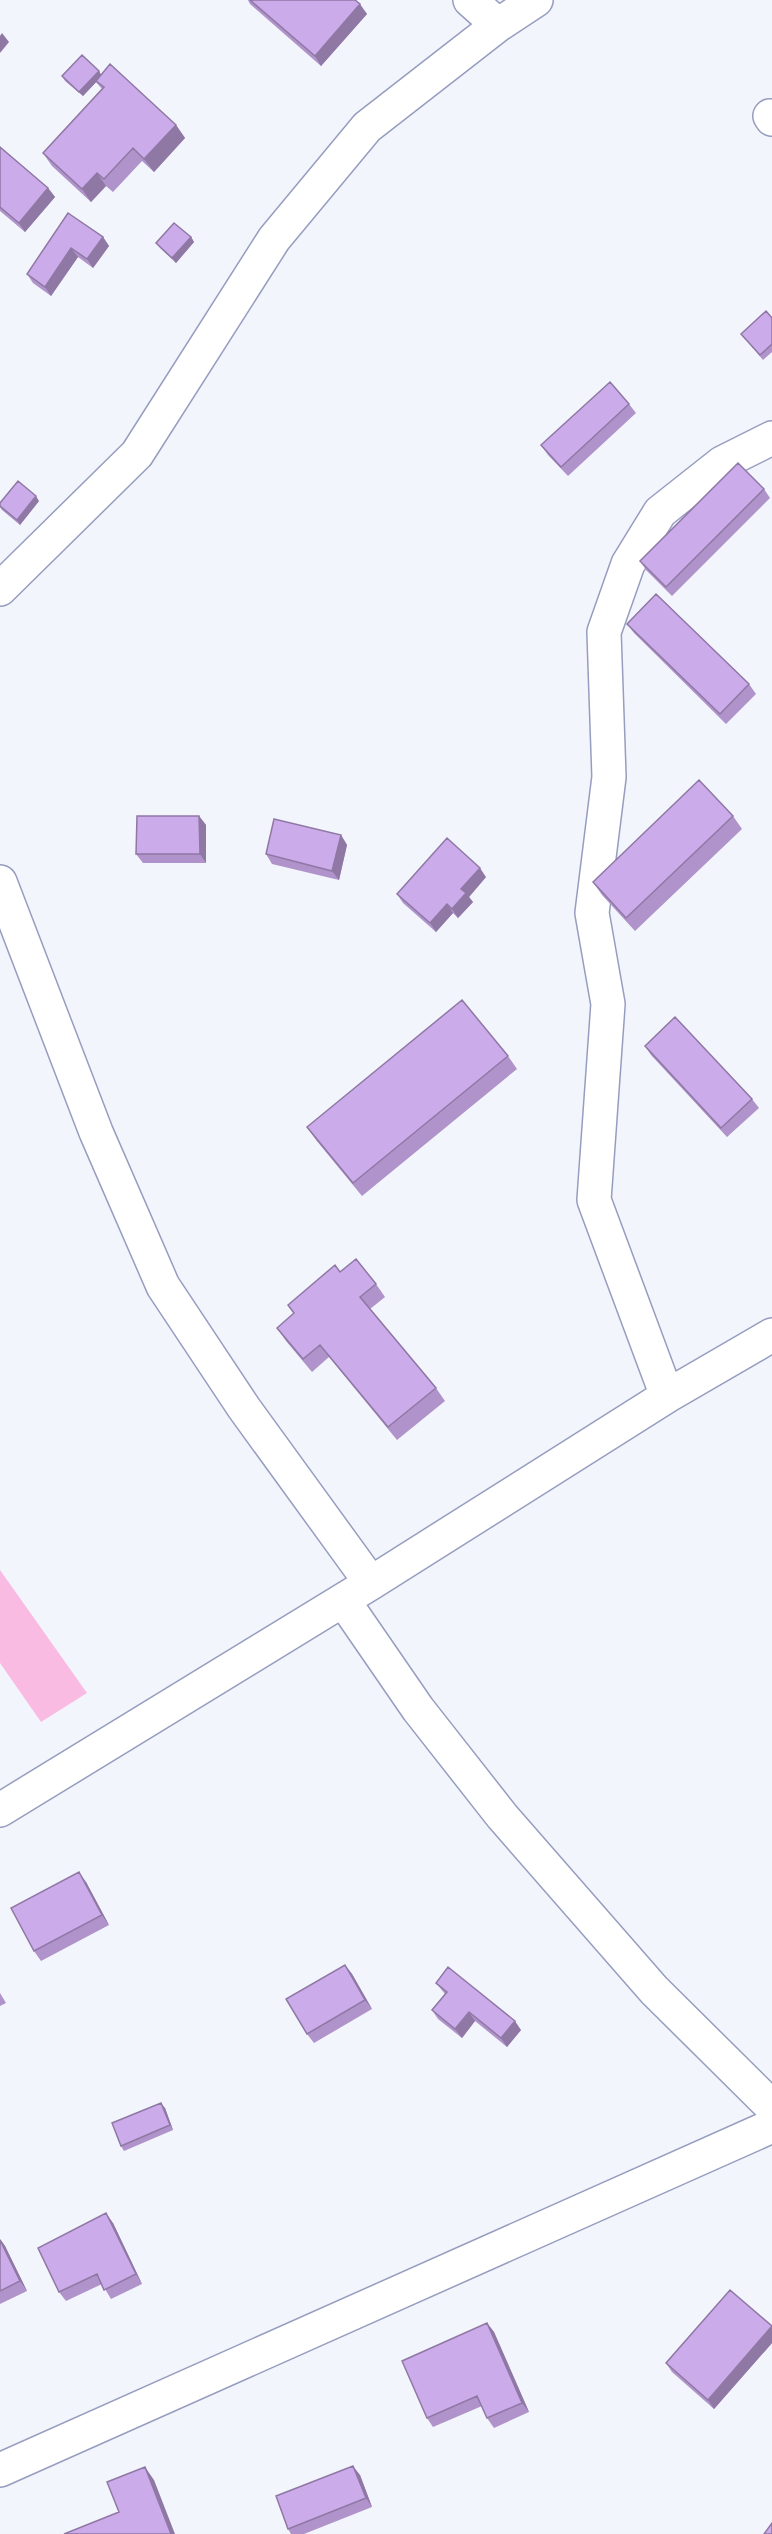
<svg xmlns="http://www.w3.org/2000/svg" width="772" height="2534" font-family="Mulish,sans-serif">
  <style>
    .green { fill: #fabbe3 }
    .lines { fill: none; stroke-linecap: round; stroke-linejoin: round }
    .minor-casing { stroke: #969dbf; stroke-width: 36 }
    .minor { stroke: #fff; stroke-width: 33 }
    .wall { fill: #af93ca }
    .shaded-wall { fill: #8f78a4 }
    .building { fill: #ccabeb; stroke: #8f78a4; stroke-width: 1.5 }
  </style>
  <rect width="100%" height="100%" fill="#f3f5fc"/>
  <path class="green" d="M0,1570L87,1693L41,1722L0,1663Z"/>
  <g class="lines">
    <g class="minor-casing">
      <path id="minor" d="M470,0L498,25
        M770,116L772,119
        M0,589L137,454L274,239L367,127L498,25L536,0
        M0,882L96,1132L163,1286L244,1408L371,1583
        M667,1396L594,1200L608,1004L592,913L609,777L604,632L628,564L660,512L722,463L772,438
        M343,1600L418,1709L502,1816L654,1990L772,2107
        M0,1810L371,1583L667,1396L772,1335
        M0,2470L772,2126"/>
    </g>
    <use href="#minor" class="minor"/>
  </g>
  <path class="wall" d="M248,0H355L367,14L321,66L250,4Z
    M101,75L176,125L185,138L154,172L142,161L113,192L106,186L91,202L52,166L43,153L102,89L96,82L83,96L65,81L62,76Z
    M0,147L48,188L55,197L25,232L0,211Z
    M68,213L103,237L109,246L93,268L78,257L51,296L33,283L27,274Z
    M191,237L194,242L176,263L160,248L156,243Z
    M772,318V352L763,360L741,334Z
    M629,404L636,413L568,476L548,455L541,445Z
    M764,489L770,498L672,596L646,570L640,561Z
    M39,501L20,525L2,510L0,507V503Z
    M627,624L749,684L756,694L726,724L634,633Z
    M199,816L206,825V863H143L136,854Z
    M733,816L742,829L635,931L602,895L593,882Z
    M341,835L347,845L339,880L272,864L266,854Z
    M486,877L469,897L473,902L458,918L453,913L436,932L403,903L397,894Z
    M645,1046L752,1099L759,1108L727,1137L651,1055Z
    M508,1056L517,1069L362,1196L316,1140L307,1127Z
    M340,1272L376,1284L385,1297L370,1309L436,1388L445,1401L397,1440L329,1357L312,1372L286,1341L277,1328L294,1314L288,1305Z
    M86,1882L109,1925L41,1961L34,1951Z
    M345,1965L352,1974L372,2009L314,2043L307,2034Z
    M436,1983L521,2030L507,2047L475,2021L462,2038L438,2019L432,2010L445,1994Z
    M0,1993L6,2003L0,2006Z
    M165,2108L173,2130L124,2151L121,2146Z
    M113,2223L142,2284L111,2299L102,2284L66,2301L59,2292Z
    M0,2239L5,2246L27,2291L0,2304Z
    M730,2290L772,2327V2343L714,2409L672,2372L666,2363Z
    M487,2323L494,2332L529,2412L494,2428L487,2418L482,2406L433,2427L427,2418Z
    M360,2475L372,2507L304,2534H291L288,2529Z"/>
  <path class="shaded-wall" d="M360,4L367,14L321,66L315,56Z
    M2,33L9,42L0,53V36Z
    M99,71L102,76L83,96L79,92Z
    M176,125L185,138L154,172L144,159Z
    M97,173L106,186L91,202L82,189Z
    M48,188L55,197L25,232L19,223Z
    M103,237L109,246L93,268L87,259Z
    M191,237L194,242L176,263L172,258Z
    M71,248L78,257L51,296L45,287Z
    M36,496L39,501L20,525L17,520Z
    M199,816L206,825V863L200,854Z
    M341,835L347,845L339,880L332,871Z
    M480,868L486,877L469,897L473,902L458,918L452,909L461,889Z
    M447,904L453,913L436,932L430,923Z
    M79,1872L86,1882L109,1925L102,1915Z
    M345,1965L352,1974L372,2009L365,2000Z
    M469,2012L475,2021L462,2038L455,2029Z
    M515,2021L521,2030L507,2047L501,2038Z
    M161,2103L165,2108L173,2130L170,2125Z
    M106,2213L113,2223L142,2284L136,2274Z
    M0,2239L5,2246L27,2291L20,2281Z
    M487,2323L494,2332L529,2412L522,2403Z
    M772,2326V2343L714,2409L708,2400Z
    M353,2466L360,2475L372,2507L366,2498Z
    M145,2467L154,2480L175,2534H171Z"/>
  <path class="building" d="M250,0H355L360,4L315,56Z
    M82,55L99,71L79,92L62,76Z
    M110,64L176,125L144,159L133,148L104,179L97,173L82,189L43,153L104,87L96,81Z
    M0,147L48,188L19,223L0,207Z
    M68,213L103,237L87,259L71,248L45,287L27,274Z
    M174,223L191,237L172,258L156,243Z
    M766,311L772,318V344L760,355L741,334Z
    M610,382L629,404L561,467L541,445Z
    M738,463L764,489L666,587L640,561Z
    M18,481L36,496L17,520L0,506V503Z
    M656,594L749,684L720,714L627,624Z
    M699,780L733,816L626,918L593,882Z
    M137,816H199L200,854H136Z
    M274,819L341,835L332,871L266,854Z
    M447,838L480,868L461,889L466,893L452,909L447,904L430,923L397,894Z
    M462,1000L508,1056L353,1183L307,1127Z
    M675,1017L752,1099L721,1128L645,1046Z
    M356,1259L376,1284L360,1297L436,1388L388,1427L320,1345L303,1359L277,1328L294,1313L288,1305L335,1265L340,1272Z
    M79,1872L102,1915L34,1951L11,1908Z
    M345,1965L365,2000L307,2034L286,1999Z
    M448,1967L515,2021L501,2038L469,2012L455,2029L432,2010L447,1992L436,1983Z
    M161,2103L170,2125L121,2146L112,2123Z
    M106,2213L136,2274L104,2290L97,2274L59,2292L38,2248Z
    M0,2240L20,2281L0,2291Z
    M730,2290L772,2326L708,2400L666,2363Z
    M487,2323L522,2403L487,2418L477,2396L427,2418L402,2361Z
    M353,2466L366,2498L288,2529L276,2496Z
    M145,2467L171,2534H64L119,2512L107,2482Z
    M772,2523V2534H764Z"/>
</svg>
